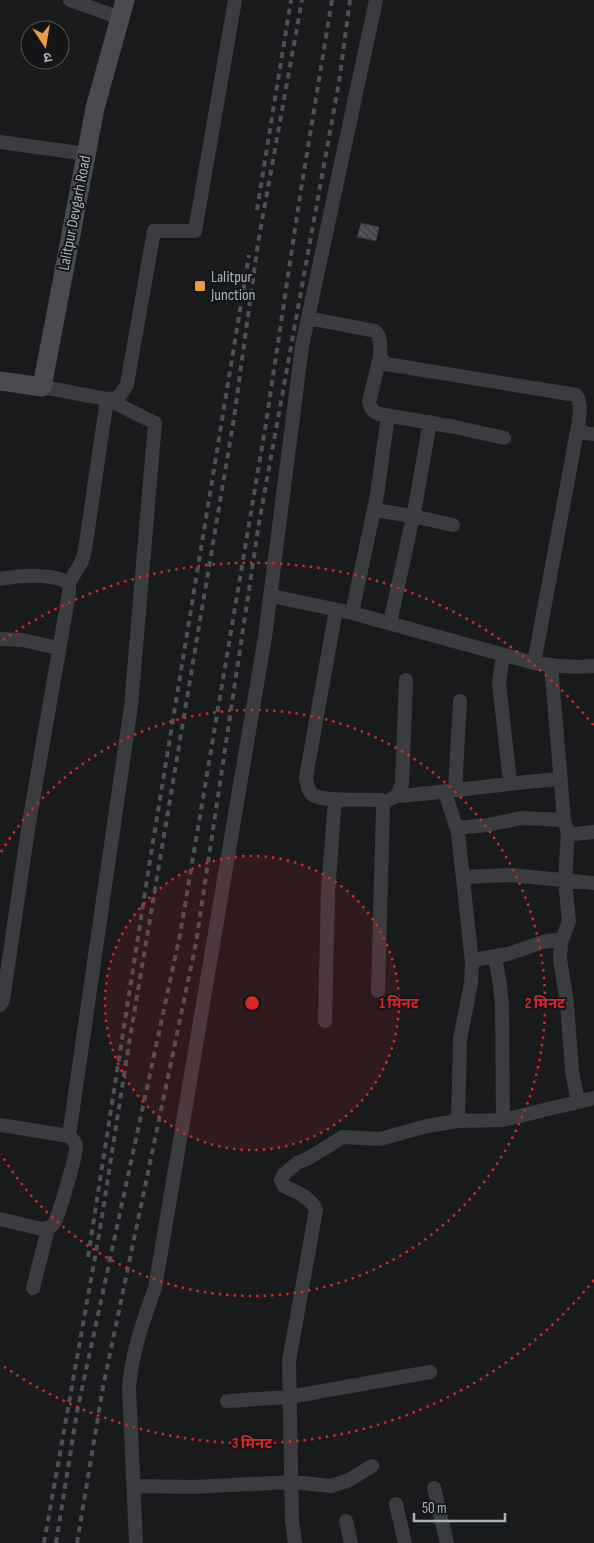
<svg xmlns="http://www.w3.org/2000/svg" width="594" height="1543" font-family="'Sofia Sans Condensed','Noto Sans Devanagari',sans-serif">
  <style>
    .building { fill: url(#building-back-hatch); stroke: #333437 }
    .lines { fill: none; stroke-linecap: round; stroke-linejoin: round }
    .minor { stroke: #3a3c40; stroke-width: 14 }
    .secondary { stroke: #494b50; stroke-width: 19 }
    .rail { stroke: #4e5055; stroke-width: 4; stroke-dasharray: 6 5; stroke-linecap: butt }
    .ring { fill: none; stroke: #d62828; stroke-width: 2.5; stroke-dasharray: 2.5 5 }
    .poi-dot { fill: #ec9c41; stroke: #141517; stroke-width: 2 }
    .labels { text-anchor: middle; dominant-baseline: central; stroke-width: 4; stroke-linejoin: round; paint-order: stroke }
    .street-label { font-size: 16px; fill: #acb3bb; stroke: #141517 }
    .poi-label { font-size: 16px; fill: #acb3bb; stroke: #141517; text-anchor: start }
    .centre { fill: #d62828; stroke: #141517; stroke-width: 2.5 }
    .ring-label { font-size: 15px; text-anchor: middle; font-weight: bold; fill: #d62828; stroke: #141517; stroke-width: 4; stroke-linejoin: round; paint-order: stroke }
  </style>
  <defs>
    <pattern id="building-back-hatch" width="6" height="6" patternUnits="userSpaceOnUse" patternTransform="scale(1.25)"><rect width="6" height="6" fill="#46484b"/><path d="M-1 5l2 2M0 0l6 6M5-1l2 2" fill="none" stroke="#5e6063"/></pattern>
  </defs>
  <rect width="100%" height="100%" fill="#191a1c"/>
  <path class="building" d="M361,223L379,227L376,241L357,237Z"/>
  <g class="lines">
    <path class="minor" d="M70,0L120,18
      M0,142L86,154
      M308,318L375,331C382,337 380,349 380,357L386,364L576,395C588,412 565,433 594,434
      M380,357L369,402C371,409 373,412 379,414L455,427L504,438
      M42,387L107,399C119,399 122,394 127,384L154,231H195L235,0
      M374,510L413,516L453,525
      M0,579C19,575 52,573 69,583V593L29,823L3,1000L0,1005
      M69,583L82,561L85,550L107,399L155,423L131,706L69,1136
      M272,596L352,613L534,663C554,666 574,668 594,666
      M336,610L306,777C307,783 307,790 313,795C324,802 366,799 381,800L383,807L378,991
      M352,613L377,495L388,416
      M390,623L415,507L430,422
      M0,639L23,640L58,648
      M503,655L499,683L510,782
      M534,663L578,426
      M551,665L564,820L568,832L574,834L594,832
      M455,790L460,701
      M445,792L458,833L472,963
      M397,796C452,792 505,783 560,779
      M391,799L397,796L402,784L406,680
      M457,828L487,825L522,818L564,820
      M568,832L565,880L569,921L561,943L560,959L567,1003L572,1071L578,1102
      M463,877L510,875L594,883
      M495,957L500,985L502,1005L503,1120
      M325,1021L328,892L335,799
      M458,1121L460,1039L471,983L472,963L479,959L508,954L543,942L562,939
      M0,1125L69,1136C73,1139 75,1141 76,1146C77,1153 58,1219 53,1225C50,1228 46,1229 42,1229L0,1219
      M33,1288L48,1229
      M227,1401L289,1397L430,1372
      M134,1486L193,1487L292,1482L331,1486L349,1480L372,1466
      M434,1488L447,1543
      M396,1504L405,1543
      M346,1521L351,1543
      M136,1543L129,1387C132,1352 143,1321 155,1288L265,637L302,346L376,0
      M295,1543L292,1520L289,1361L316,1210C311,1197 296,1192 284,1186L281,1180L284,1174L297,1163L307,1159L343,1137L380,1139L427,1126L458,1121L503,1120L594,1098"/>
    <path class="secondary" d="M0,381L42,387L95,108L125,0"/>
    <path class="rail" d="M257,210L291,0
      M88,1257L151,854L249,255
      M44,1543L100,1229L127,1056L234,418L258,243L302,0
      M56,1543L77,1412L180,935L266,423L300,196L332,0
      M77,1543L103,1387L196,943L259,523L339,82L350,0"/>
  </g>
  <circle cx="252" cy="1003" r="147" fill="#d62828" fill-opacity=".12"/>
  <g class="ring">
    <circle cx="252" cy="1003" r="147"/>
    <path d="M1 852A293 293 0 1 1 1 1154"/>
    <path d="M594 1280A440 440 0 0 1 3 1366M3 640A440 440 0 0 1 594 726"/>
  </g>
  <rect class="poi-dot" x="194" y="280" width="12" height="12" rx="2.5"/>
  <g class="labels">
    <g class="street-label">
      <text transform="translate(75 213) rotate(-79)">Lalitpur Devgarh Road</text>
    </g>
    <g class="poi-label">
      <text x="211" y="277">Lalitpur<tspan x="211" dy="18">Junction</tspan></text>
    </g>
  </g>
  <circle cx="252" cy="1003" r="8" class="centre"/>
  <g class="ring-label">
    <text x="399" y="1008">1 मिनट</text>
    <text x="545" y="1008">2 मिनट</text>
    <text x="252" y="1448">3 मिनट</text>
  </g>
  <g transform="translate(45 45) rotate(168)"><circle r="24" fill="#141517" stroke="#515459"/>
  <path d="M0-4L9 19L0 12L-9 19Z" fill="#ec9c41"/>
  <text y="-8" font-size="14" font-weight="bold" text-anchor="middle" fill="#acb3bb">उ</text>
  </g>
  <path d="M414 1513v8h91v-8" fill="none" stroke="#acb3bb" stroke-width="2.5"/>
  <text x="422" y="1513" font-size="15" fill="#acb3bb" stroke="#141517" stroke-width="4" paint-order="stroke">50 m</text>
</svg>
